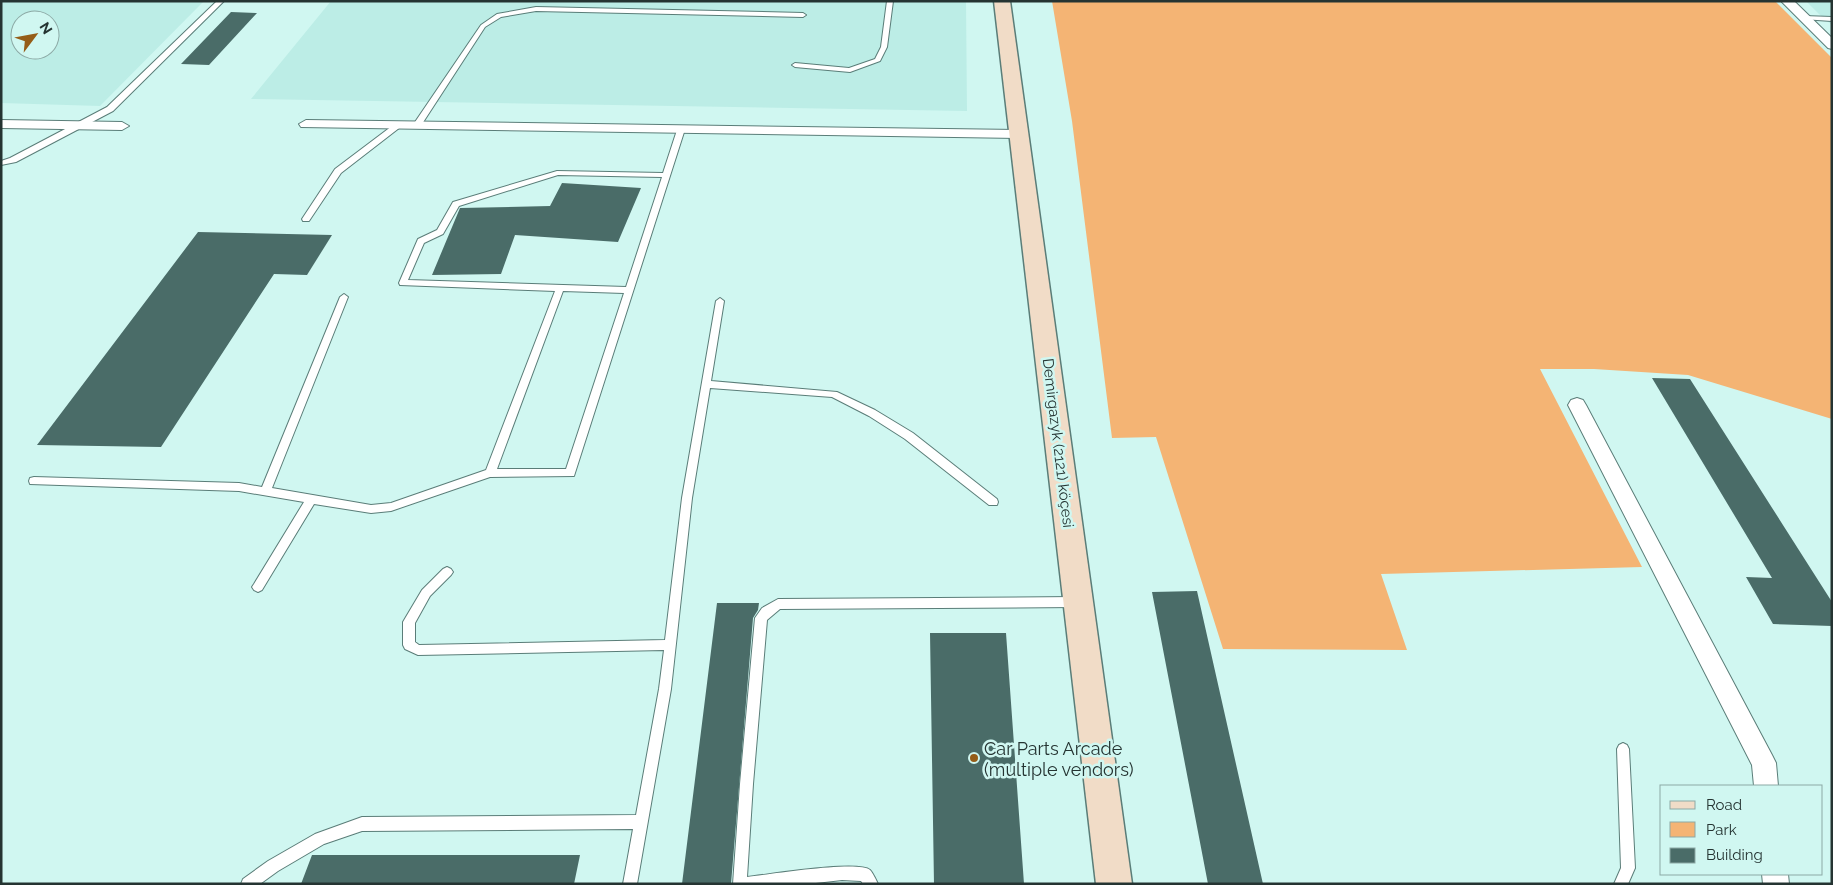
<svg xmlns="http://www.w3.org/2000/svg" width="1833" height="885" font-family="Raleway,sans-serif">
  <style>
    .built { fill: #bcede6; fill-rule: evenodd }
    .green { fill: #f4b474 }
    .building { fill: #4a6c68 }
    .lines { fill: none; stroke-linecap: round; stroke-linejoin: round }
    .lane-casing { stroke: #5a7d78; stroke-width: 2 }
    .street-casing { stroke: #5a7d78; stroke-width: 2 }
    .secondary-casing { stroke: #5a7d78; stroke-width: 3 }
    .lane { fill: #fff; fill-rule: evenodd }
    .street { fill: #fff; fill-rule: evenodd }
    .secondary { fill: #f1dcc7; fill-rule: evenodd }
    .poi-dot { fill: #955d18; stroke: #d0f7f1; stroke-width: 2 }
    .labels { text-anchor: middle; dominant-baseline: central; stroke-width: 5; stroke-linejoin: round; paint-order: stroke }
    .street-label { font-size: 15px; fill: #253432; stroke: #d0f7f1 }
    .near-poi-label { font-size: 18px; fill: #253432; stroke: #d0f7f1; text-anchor: start }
  </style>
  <rect width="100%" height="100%" fill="#d0f7f1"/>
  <path class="built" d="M1,1H204L100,106L1,103ZM20,20H50V50H20Z
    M331,1H966L967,111L251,99Z
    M1806,1H1832V25L1819,14Z"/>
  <path class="green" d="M1052,1H1775L1832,58V419L1688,375L1594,369H1540L1642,567L1381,574L1407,650L1223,649L1156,437L1112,438L1072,121Z"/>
  <path class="building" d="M231,12L257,13L209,65L181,64Z
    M562,183L641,188L618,242L515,235L501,274L432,275L460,208L550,206Z
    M198,232L332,235L307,275L274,274L161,447L37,445Z
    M1652,378L1690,379L1832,602V626L1773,624L1746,577L1772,578Z
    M1197,591L1263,884H1208L1152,592Z
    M717,603H759L758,610L753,618L731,884H682Z
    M930,633H1006L1024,884H934Z
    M312,855H580L574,884H301Z"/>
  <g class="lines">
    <g class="lane-casing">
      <path id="lane" d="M217,1H224L113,111L16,162L1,165V161L10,158L107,107Z
        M887,1H893L887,47L880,61L850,72L795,67L792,65L795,63L849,68L875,59L881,47Z
        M536,7L803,13L806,15L803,17L536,11L501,17L485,27L420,127H414L413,125L481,25L497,14Z
        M1804,16L1832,17V21L1802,19V17Z
        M396,123H402L403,125L341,173L309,221H303L302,219L335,169Z
        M678,127H684L685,129L574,476L490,477L391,511L371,513L314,504L262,590L258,592L254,590L252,587L254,584L304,502L239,491L30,484L29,481L30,478L34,477L239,483L262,487L340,297L344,294L348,297L272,488L371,505L391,503L486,470L555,291L400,285L399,283L418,239L437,230L453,202L557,171L663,173ZM558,175L662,177L626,287L408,280L424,243L443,234L459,206ZM563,291L624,293L566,469H497Z
        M720,298L724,301L711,381L837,392L875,410L913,433L997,499L998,502L997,505H989L905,439L869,416L832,397L710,388L692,498L671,689L637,884H623L633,829L362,831L324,844L278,871L260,884H241L243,879L268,861L315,834L362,817L636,815L659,689L664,650L418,655L405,649L403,645V622L422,590L443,569L447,567L451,569L453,572L451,575L430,596L415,623V642L419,645L665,640L682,498L716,301Z
        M1077,597L1081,599L1083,602L1081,605L1077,607L780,609L767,620L753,784L747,877C767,875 858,860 870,870C873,873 876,880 878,884H863L861,881L842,880L807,884H733L740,784L755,618L762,608L778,599Z
        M1623,743L1627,745L1629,749L1635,868L1628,884H1614L1621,868L1617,749L1619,745Z"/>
    </g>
    <g class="street-casing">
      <path id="street" d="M1781,1H1794L1832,38V49L1828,48Z
        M1,120L122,122L129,126L122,130L1,128Z
        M306,120L1019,130L1026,134L1019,138L301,127L299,124Z
        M1577,398L1583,400L1586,405L1772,755L1776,763L1778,786H1754L1752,765L1568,405L1571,400Z
        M1762,874H1788L1789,884H1763Z"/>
    </g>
    <g class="secondary-casing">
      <path id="secondary" d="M994,1H1010L1132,884H1096Z"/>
    </g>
    <use href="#lane" class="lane"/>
    <use href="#street" class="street"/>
    <use href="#secondary" class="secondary"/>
  </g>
  <circle class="poi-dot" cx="974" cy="758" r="5"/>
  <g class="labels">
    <g class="street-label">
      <text transform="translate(1058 443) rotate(83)">Demirgazyk (2121) köçesi</text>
    </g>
    <g class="near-poi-label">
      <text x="984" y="748">Car Parts Arcade<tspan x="984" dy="21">(multiple vendors)</tspan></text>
    </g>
  </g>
  <rect width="1833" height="885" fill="none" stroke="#253432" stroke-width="5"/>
  <rect x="1660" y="785" width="162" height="90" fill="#d0f7f1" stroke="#8ca9a5"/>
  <rect x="1670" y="801" width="25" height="8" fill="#f1dcc7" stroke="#8ca9a5"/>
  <text x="1706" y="810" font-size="15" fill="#253432">Road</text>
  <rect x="1670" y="822" width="25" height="15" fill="#f4b474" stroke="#8ca9a5"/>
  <text x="1706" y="835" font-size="15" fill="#253432">Park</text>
  <rect x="1670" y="848" width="25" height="15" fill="#4a6c68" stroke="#8ca9a5"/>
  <text x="1706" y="860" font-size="15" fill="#253432">Building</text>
  <g transform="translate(35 35) rotate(58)"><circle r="24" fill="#d0f7f1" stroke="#8ca9a5"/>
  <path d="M0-4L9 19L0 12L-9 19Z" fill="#955d18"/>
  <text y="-8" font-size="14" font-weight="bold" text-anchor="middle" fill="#253432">N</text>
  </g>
</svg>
